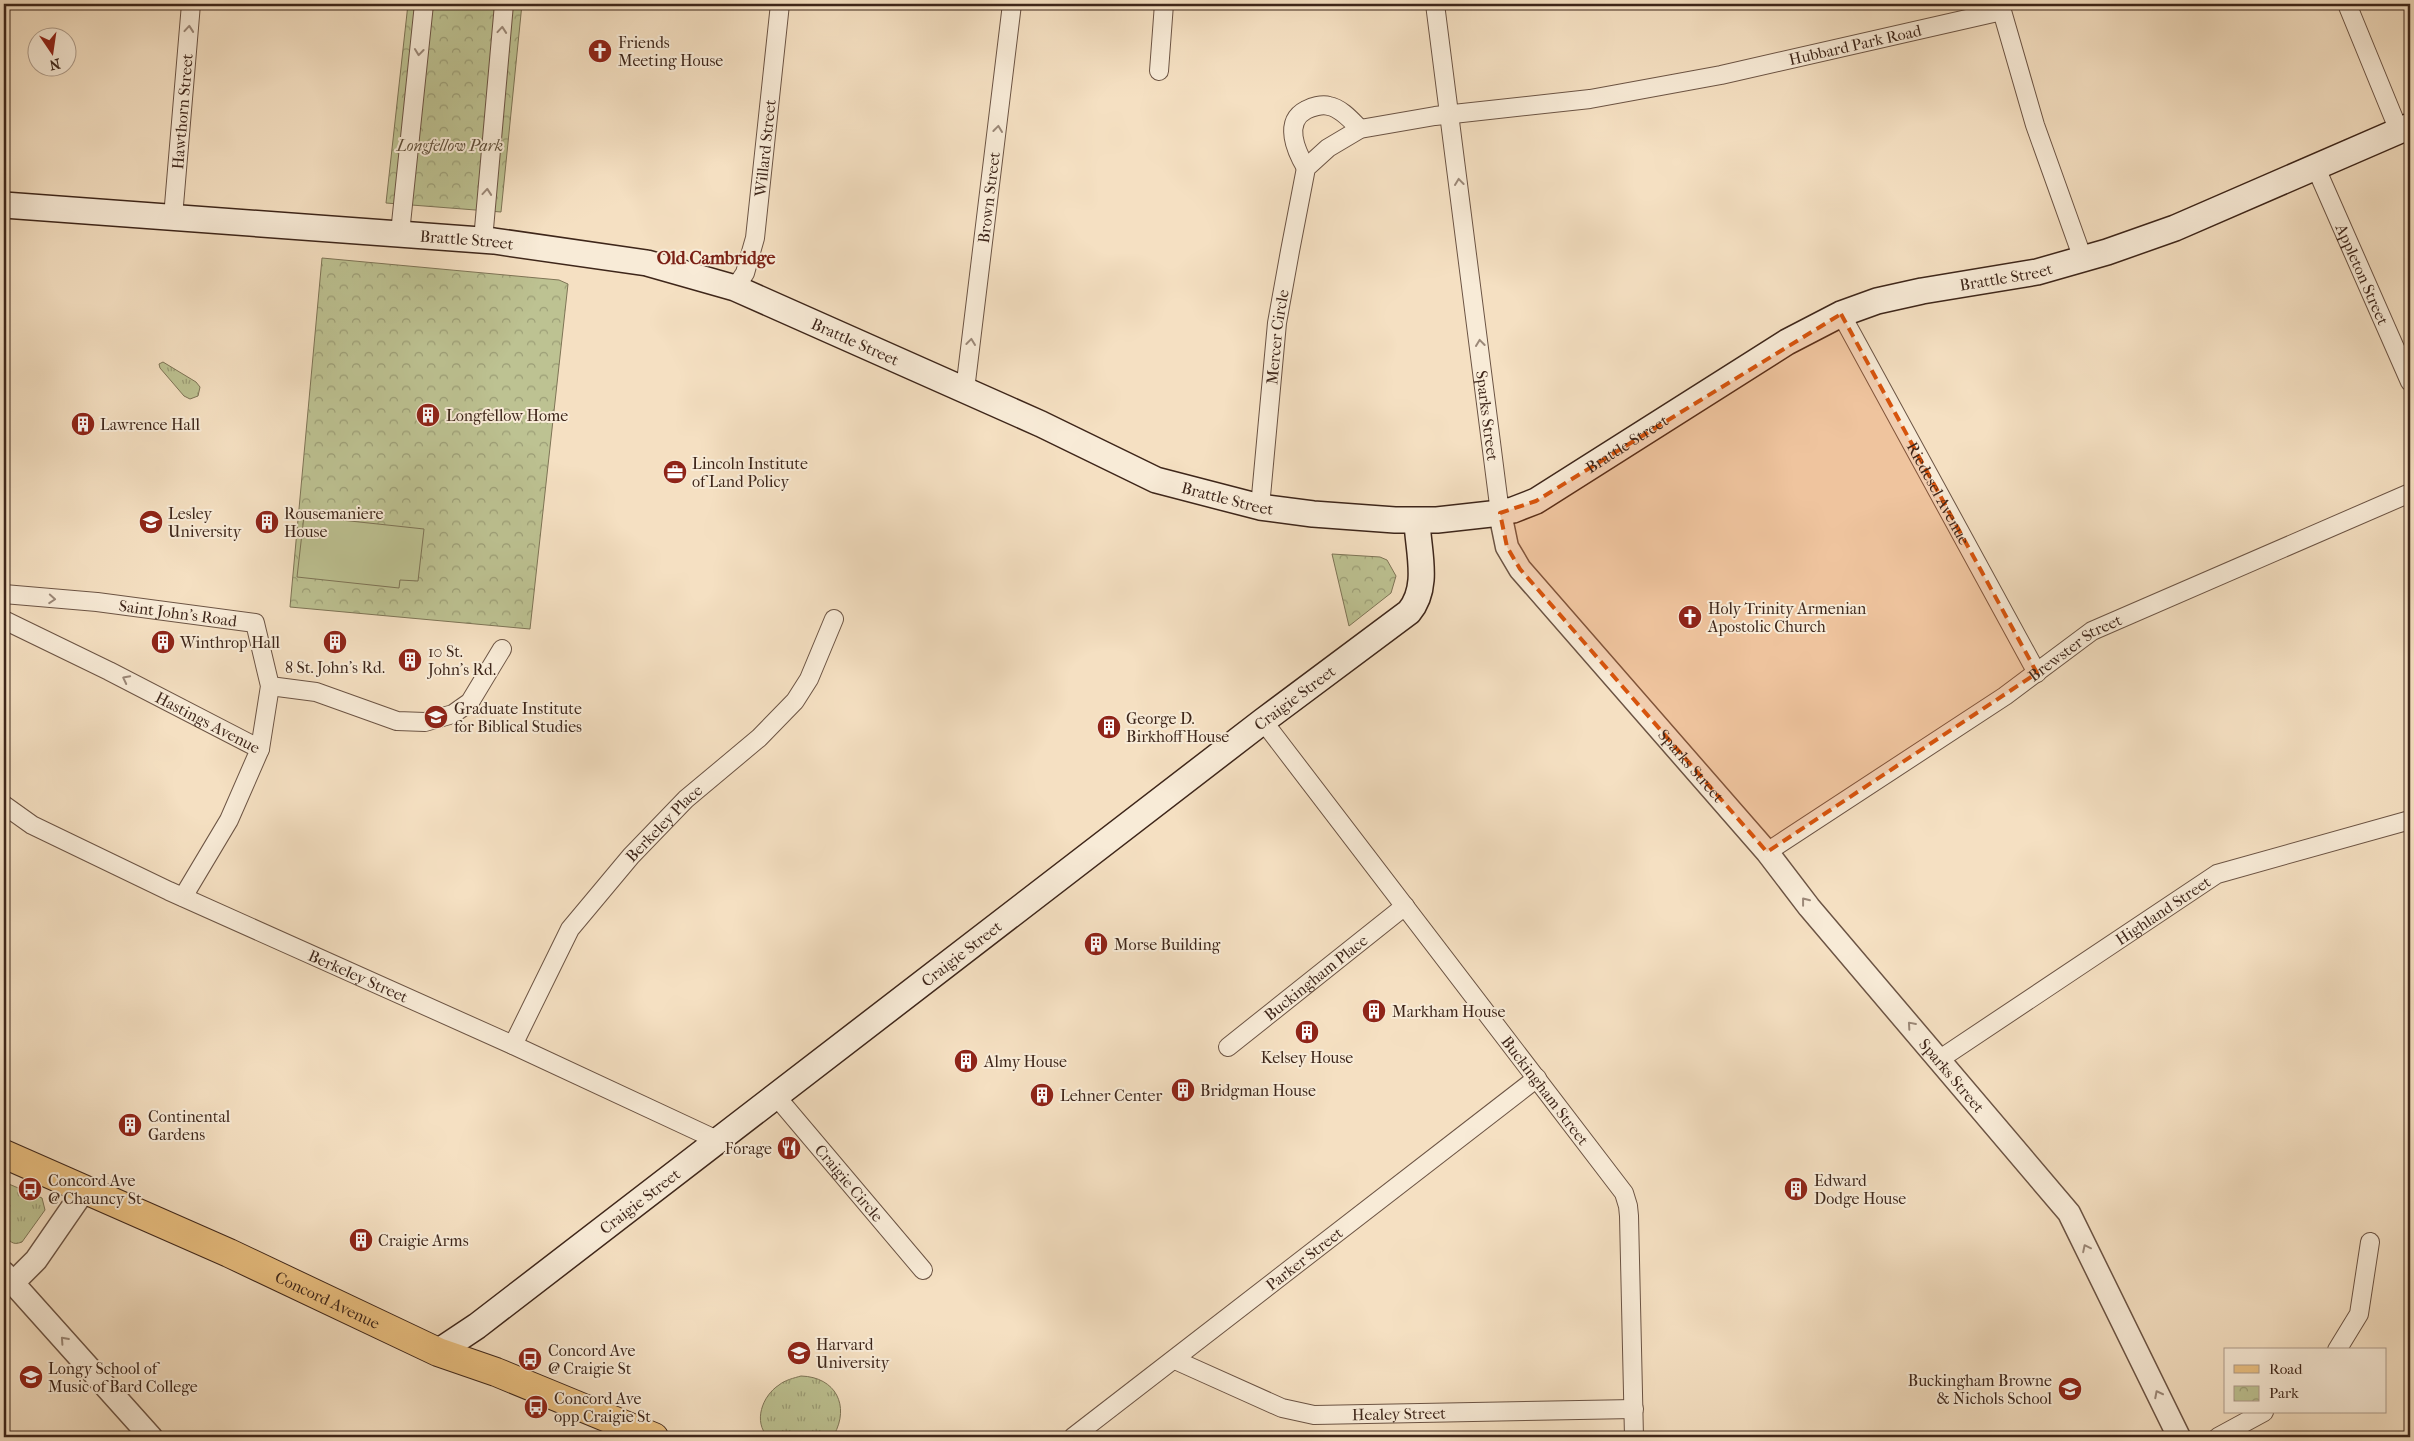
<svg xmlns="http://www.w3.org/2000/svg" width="2414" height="1441" font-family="'IM FELL French Canon',serif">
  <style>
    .grass { fill: url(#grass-tufts); stroke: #7e7456 }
    .park { fill: url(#park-crowns); stroke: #7e7456 }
    .garden { fill: #bdc292; stroke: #7e7456 }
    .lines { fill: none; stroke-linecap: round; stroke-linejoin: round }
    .minor-casing { stroke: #6c5444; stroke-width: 20 }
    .tertiary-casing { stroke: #6c5444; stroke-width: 25 }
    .secondary-casing { stroke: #3e261a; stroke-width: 28 }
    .primary-casing { stroke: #3e261a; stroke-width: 30 }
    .minor { stroke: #f8ebd7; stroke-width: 18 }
    .tertiary { stroke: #f8ebd7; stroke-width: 22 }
    .secondary { stroke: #f8ebd7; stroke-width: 25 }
    .primary { stroke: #eac081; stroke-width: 28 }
    .oneway { stroke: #9b8878 }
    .marked { fill: #d7540d; fill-opacity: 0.2; stroke: #d7540d; stroke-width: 4; stroke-dasharray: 10 6; stroke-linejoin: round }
    .labels { text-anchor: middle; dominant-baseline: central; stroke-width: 4; stroke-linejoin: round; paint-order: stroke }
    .poi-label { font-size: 16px; fill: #3e261a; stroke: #f8ebd7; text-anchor: start }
    .street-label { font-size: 16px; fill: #3e261a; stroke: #f8ebd7 }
    .park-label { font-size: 16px; font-style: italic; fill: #5e4d38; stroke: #f8ebd7 }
    .neighbourhood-label { font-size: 18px; font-weight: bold; fill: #7a1f14; stroke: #f8ebd7 }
  </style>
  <defs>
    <pattern id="grass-tufts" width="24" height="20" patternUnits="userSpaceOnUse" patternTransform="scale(1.25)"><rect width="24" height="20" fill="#bdc292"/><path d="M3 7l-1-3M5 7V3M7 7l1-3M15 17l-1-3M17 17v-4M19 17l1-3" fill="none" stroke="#9b9d76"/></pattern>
    <pattern id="park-crowns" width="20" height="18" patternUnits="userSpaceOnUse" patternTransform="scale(1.25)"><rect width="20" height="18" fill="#bdc292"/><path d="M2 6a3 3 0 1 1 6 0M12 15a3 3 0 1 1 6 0" fill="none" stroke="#9b9d76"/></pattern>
  </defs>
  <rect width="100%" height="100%" fill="#f5e0c2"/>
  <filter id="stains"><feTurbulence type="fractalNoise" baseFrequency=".004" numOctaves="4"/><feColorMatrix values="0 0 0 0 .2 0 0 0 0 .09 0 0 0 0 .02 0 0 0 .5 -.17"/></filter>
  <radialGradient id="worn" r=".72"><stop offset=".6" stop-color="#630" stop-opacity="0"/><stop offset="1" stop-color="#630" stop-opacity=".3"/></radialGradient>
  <path class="grass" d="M163,362L196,382L200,387L198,396L190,399L184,396L160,368L159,364Z
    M4,1182L42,1198L45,1210L22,1242C12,1246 10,1241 4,1234Z
    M801,1376C836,1377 850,1406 834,1435L832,1437H768C753,1422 762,1396 779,1385C785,1380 794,1378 801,1376Z"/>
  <path class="park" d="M408,4H522L501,212L386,203Z
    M322,258L559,280L568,284L530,629L290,607Z
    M1332,554L1380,557L1387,560L1396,576L1391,593L1349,626Z"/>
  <path class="garden" d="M304,516L424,529L418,581L400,580L399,588L297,577Z"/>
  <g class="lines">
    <g class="minor-casing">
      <g id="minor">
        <path id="s1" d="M1435,4L1500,513"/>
        <path d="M2347,4L2399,131"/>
        <path d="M1159,71L1164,4"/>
        <path d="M1306,168C1296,151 1283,122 1306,110C1311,107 1322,104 1329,106C1341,108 1352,121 1360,129"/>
        <path id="s2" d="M2316,168L2410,382"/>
        <path id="s3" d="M173,217L191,4"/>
        <path d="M400,233L424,4"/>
        <path d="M483,240L504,4"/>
        <path id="s4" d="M735,288L745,273L755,238L780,4"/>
        <path id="s5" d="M1841,314L2037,673"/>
        <path id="s6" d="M965,390L1012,4"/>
        <path id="s7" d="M1260,507L1277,323L1290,251L1306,168L1328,148L1360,129L1435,116L1590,99L1721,75L2002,11L2035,125L2083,259"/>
        <path id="s8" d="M4,594L97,602L255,623L270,686L260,749"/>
        <path id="s9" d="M4,620L109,671L260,749L229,820L183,897"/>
        <path d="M270,686L316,692L397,721L425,722L453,714L470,702L502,649"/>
        <path id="s10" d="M1263,721L1624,1193L1628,1206L1629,1216L1634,1437"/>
        <path id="s11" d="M4,805L32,825L169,891L513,1045L717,1140"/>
        <path id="s12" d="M1767,852L2005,696L2092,631L2410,493"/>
        <path id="s13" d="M513,1045L570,929L631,856L686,799L759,738L795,701L809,679L834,619"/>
        <path id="s14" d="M1228,1047L1405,906"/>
        <path id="s15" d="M1940,1059L2217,874L2410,820"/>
        <path id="s16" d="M775,1095L923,1270"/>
        <path d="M2337,1350L2359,1314L2370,1242"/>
        <path id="s17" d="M1175,1360L1282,1408L1314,1415L1634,1409"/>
        <path id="s18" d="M1073,1437L1537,1078"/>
        <path d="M2218,1437L2264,1412"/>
      </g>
    </g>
    <g class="tertiary-casing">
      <g id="tertiary">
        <path id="s19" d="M1500,513L1507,547L1520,569L1767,852L1809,907L2069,1213L2179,1437"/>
        <path d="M4,1273L151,1437"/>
        <path d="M13,1283L36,1260L85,1189"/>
      </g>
    </g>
    <g class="secondary-casing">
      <g id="secondary">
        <path id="s20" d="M4,205L494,241L647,263L735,288L1041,424L1156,480L1260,507L1313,514L1395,520H1437L1491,514L1513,510L1536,501L1787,342L1841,314L1877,301L1922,291L2037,272L2107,252L2175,228L2410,126"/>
        <path id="s21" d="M438,1352L477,1326L1263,721L1409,612C1430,587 1418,551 1417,521"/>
      </g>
    </g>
    <g class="primary-casing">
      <g id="primary">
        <path id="s22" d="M4,1154L229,1253L438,1352L496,1372L654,1437"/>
      </g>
    </g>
    <use href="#minor" class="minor"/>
    <use href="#tertiary" class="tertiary"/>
    <use href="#secondary" class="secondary"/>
    <use href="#primary" class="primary"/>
  </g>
  <defs><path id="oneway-chevron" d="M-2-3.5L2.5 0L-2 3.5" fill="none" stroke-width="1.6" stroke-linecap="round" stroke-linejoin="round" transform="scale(1.25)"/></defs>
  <g class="oneway">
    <use href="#oneway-chevron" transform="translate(189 29) rotate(-85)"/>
    <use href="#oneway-chevron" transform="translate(502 30) rotate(-85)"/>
    <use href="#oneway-chevron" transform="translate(419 52) rotate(96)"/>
    <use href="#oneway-chevron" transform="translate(998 129) rotate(-83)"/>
    <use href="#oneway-chevron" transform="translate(1459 182) rotate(-97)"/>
    <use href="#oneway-chevron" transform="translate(487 192) rotate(-85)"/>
    <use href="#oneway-chevron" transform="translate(971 342) rotate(-83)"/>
    <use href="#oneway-chevron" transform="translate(1480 343) rotate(-97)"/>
    <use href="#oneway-chevron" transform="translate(52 599) rotate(4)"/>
    <use href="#oneway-chevron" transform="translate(126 679) rotate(-153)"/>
    <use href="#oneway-chevron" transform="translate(1805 901) rotate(-128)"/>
    <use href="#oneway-chevron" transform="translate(1911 1025) rotate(-131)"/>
    <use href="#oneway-chevron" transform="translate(2086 1248) rotate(-116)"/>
    <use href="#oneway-chevron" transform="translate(64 1340) rotate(-132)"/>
    <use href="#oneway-chevron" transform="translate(2158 1394) rotate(-117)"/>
  </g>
  <path class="marked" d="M1841,314L2037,673L1767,852L1520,569L1507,547L1500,513L1536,501Z"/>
  <defs>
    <g id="church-disc" transform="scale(1.25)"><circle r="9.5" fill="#8f2418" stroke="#f8ebd7"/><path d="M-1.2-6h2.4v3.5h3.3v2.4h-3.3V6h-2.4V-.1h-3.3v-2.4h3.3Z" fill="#fff"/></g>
    <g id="building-disc" transform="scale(1.25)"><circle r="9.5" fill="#8f2418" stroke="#f8ebd7"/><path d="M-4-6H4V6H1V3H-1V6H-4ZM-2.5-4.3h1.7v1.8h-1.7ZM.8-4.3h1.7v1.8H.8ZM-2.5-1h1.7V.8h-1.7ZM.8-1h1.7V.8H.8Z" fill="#fff"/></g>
    <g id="office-disc" transform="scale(1.25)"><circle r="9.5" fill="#8f2418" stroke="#f8ebd7"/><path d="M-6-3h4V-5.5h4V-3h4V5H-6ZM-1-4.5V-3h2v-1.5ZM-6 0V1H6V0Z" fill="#fff"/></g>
    <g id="university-disc" transform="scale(1.25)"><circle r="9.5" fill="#8f2418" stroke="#f8ebd7"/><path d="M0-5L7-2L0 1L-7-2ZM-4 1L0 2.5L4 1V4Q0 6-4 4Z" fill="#fff"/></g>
    <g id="restaurant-disc" transform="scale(1.25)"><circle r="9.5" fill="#8f2418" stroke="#f8ebd7"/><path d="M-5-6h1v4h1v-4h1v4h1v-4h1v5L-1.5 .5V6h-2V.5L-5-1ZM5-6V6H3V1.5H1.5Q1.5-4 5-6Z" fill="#fff"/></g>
    <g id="bus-disc" transform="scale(1.25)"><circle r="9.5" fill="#8f2418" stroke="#f8ebd7"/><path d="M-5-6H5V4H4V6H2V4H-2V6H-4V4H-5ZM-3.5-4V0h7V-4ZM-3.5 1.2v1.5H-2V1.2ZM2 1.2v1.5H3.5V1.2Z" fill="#fff"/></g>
    <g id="school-disc" transform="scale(1.25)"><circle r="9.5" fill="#8f2418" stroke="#f8ebd7"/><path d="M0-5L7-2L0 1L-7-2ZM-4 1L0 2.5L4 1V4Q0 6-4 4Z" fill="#fff"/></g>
  </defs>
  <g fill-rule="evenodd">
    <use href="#church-disc" x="600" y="51"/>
    <use href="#building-disc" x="428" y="415"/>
    <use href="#building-disc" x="83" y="424"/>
    <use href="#office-disc" x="675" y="472"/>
    <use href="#university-disc" x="151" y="522"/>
    <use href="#building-disc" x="267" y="522"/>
    <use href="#church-disc" x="1690" y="617"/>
    <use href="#building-disc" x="163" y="642"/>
    <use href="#building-disc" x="335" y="642"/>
    <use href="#building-disc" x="410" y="660"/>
    <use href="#university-disc" x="436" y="717"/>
    <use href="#building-disc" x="1109" y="727"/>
    <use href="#building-disc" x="1096" y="944"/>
    <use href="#building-disc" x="1374" y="1011"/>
    <use href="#building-disc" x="1307" y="1032"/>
    <use href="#building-disc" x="966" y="1061"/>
    <use href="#building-disc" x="1183" y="1090"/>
    <use href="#building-disc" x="1042" y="1095"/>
    <use href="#building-disc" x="130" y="1125"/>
    <use href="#restaurant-disc" x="789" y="1148"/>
    <use href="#bus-disc" x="30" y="1189"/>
    <use href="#building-disc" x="1796" y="1189"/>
    <use href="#building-disc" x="361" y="1240"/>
    <use href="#university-disc" x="799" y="1353"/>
    <use href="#bus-disc" x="530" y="1359"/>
    <use href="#university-disc" x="31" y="1377"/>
    <use href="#school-disc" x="2070" y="1389"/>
    <use href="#bus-disc" x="536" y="1407"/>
  </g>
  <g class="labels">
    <g class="poi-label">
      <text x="618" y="42">Friends<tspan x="618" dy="18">Meeting House</tspan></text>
      <text x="446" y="415">Longfellow Home</text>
      <text x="100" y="424">Lawrence Hall</text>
      <text x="692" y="463">Lincoln Institute<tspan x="692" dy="18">of Land Policy</tspan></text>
      <text x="168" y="513">Lesley<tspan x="168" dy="18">University</tspan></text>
      <text x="284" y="513">Rousemaniere<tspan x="284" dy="18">House</tspan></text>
      <text x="1708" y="608">Holy Trinity Armenian<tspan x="1708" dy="18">Apostolic Church</tspan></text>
      <text x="180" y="642">Winthrop Hall</text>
      <text x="428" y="651">10 St.<tspan x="428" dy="18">John's Rd.</tspan></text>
      <text x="335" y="667" text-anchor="middle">8 St. John's Rd.</text>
      <text x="454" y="708">Graduate Institute<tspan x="454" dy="18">for Biblical Studies</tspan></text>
      <text x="1126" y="718">George D.<tspan x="1126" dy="18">Birkhoff House</tspan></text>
      <text x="1114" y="944">Morse Building</text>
      <text x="1392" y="1011">Markham House</text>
      <text x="1307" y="1057" text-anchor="middle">Kelsey House</text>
      <text x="984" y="1061">Almy House</text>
      <text x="1200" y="1090">Bridgman House</text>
      <text x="1060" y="1095">Lehner Center</text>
      <text x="148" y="1116">Continental<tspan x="148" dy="18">Gardens</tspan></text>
      <text x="772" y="1148" text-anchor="end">Forage</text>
      <text x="48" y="1180">Concord Ave<tspan x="48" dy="18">@ Chauncy St</tspan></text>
      <text x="1814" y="1180">Edward<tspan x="1814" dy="18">Dodge House</tspan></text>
      <text x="378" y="1240">Craigie Arms</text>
      <text x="816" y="1344">Harvard<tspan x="816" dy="18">University</tspan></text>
      <text x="548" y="1350">Concord Ave<tspan x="548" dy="18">@ Craigie St</tspan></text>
      <text x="48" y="1368">Longy School of<tspan x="48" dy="18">Music of Bard College</tspan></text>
      <text x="2052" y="1380" text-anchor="end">Buckingham Browne<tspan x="2052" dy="18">&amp; Nichols School</tspan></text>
      <text x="554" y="1398">Concord Ave<tspan x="554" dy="18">opp Craigie St</tspan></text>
    </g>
    <g class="street-label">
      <text stroke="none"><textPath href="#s7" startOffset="912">Hubbard Park Road</textPath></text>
      <text stroke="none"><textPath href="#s3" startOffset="106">Hawthorn Street</textPath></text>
      <text stroke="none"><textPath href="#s4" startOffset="145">Willard Street</textPath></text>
      <text stroke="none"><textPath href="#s6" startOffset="194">Brown Street</textPath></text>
      <text stroke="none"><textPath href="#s20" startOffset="464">Brattle Street</textPath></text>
      <text stroke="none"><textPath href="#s2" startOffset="116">Appleton Street</textPath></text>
      <text stroke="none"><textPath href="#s20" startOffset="2114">Brattle Street</textPath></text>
      <text stroke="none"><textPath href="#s7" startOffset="171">Mercer Circle</textPath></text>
      <text stroke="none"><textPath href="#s20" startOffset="869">Brattle Street</textPath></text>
      <text stroke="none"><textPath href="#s1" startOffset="415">Sparks Street</textPath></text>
      <text stroke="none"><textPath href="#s20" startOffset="1694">Brattle Street</textPath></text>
      <text stroke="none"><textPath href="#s5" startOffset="204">Riedesel Avenue</textPath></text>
      <text stroke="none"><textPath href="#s20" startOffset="1274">Brattle Street</textPath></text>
      <text stroke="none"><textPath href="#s8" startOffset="175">Saint John's Road</textPath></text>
      <text stroke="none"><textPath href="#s12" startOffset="370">Brewster Street</textPath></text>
      <text stroke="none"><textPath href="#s21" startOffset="1078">Craigie Street</textPath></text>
      <text stroke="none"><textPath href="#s9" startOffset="228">Hastings Avenue</textPath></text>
      <text stroke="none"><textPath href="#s19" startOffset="321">Sparks Street</textPath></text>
      <text stroke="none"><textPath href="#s13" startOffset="271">Berkeley Place</textPath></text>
      <text stroke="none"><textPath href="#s15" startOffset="268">Highland Street</textPath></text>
      <text stroke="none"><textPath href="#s21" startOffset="658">Craigie Street</textPath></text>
      <text stroke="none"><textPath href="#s11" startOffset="394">Berkeley Street</textPath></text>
      <text stroke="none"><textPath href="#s14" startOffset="112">Buckingham Place</textPath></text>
      <text stroke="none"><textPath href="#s19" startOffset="726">Sparks Street</textPath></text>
      <text stroke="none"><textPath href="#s10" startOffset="465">Buckingham Street</textPath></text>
      <text stroke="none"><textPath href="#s16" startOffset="115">Craigie Circle</textPath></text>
      <text stroke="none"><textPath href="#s21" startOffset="252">Craigie Street</textPath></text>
      <text stroke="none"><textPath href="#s18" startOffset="292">Parker Street</textPath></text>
      <text stroke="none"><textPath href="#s22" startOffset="355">Concord Avenue</textPath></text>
      <text stroke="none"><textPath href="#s17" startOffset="235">Healey Street</textPath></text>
    </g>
    <g class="park-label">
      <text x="450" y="145">Longfellow Park</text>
    </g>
    <g class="neighbourhood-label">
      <text x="716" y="258">Old Cambridge</text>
    </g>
  </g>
  <rect width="2414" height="1441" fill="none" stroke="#f5e0c2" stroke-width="20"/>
  <rect x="5" y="5" width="2404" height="1431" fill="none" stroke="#3e261a" stroke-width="2.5"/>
  <rect x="10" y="10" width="2394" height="1421" fill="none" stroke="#3e261a"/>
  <rect x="2224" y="1348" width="162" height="65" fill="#f8ebd7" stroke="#ae9c8b"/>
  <rect x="2234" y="1365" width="25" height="8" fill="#eac081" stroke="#ae9c8b"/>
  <text x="2269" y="1374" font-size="15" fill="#3e261a">Road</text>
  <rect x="2234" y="1386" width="25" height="15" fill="url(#park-crowns)" stroke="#ae9c8b"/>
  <text x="2269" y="1398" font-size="15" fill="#3e261a">Park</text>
  <g transform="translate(52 52) rotate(167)"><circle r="24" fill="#f8ebd7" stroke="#ae9c8b"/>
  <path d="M0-4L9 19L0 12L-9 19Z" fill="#8f2418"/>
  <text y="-8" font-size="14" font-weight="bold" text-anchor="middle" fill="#3e261a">N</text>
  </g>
  <rect width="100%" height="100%" filter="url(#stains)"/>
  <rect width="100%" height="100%" fill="url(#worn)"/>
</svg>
